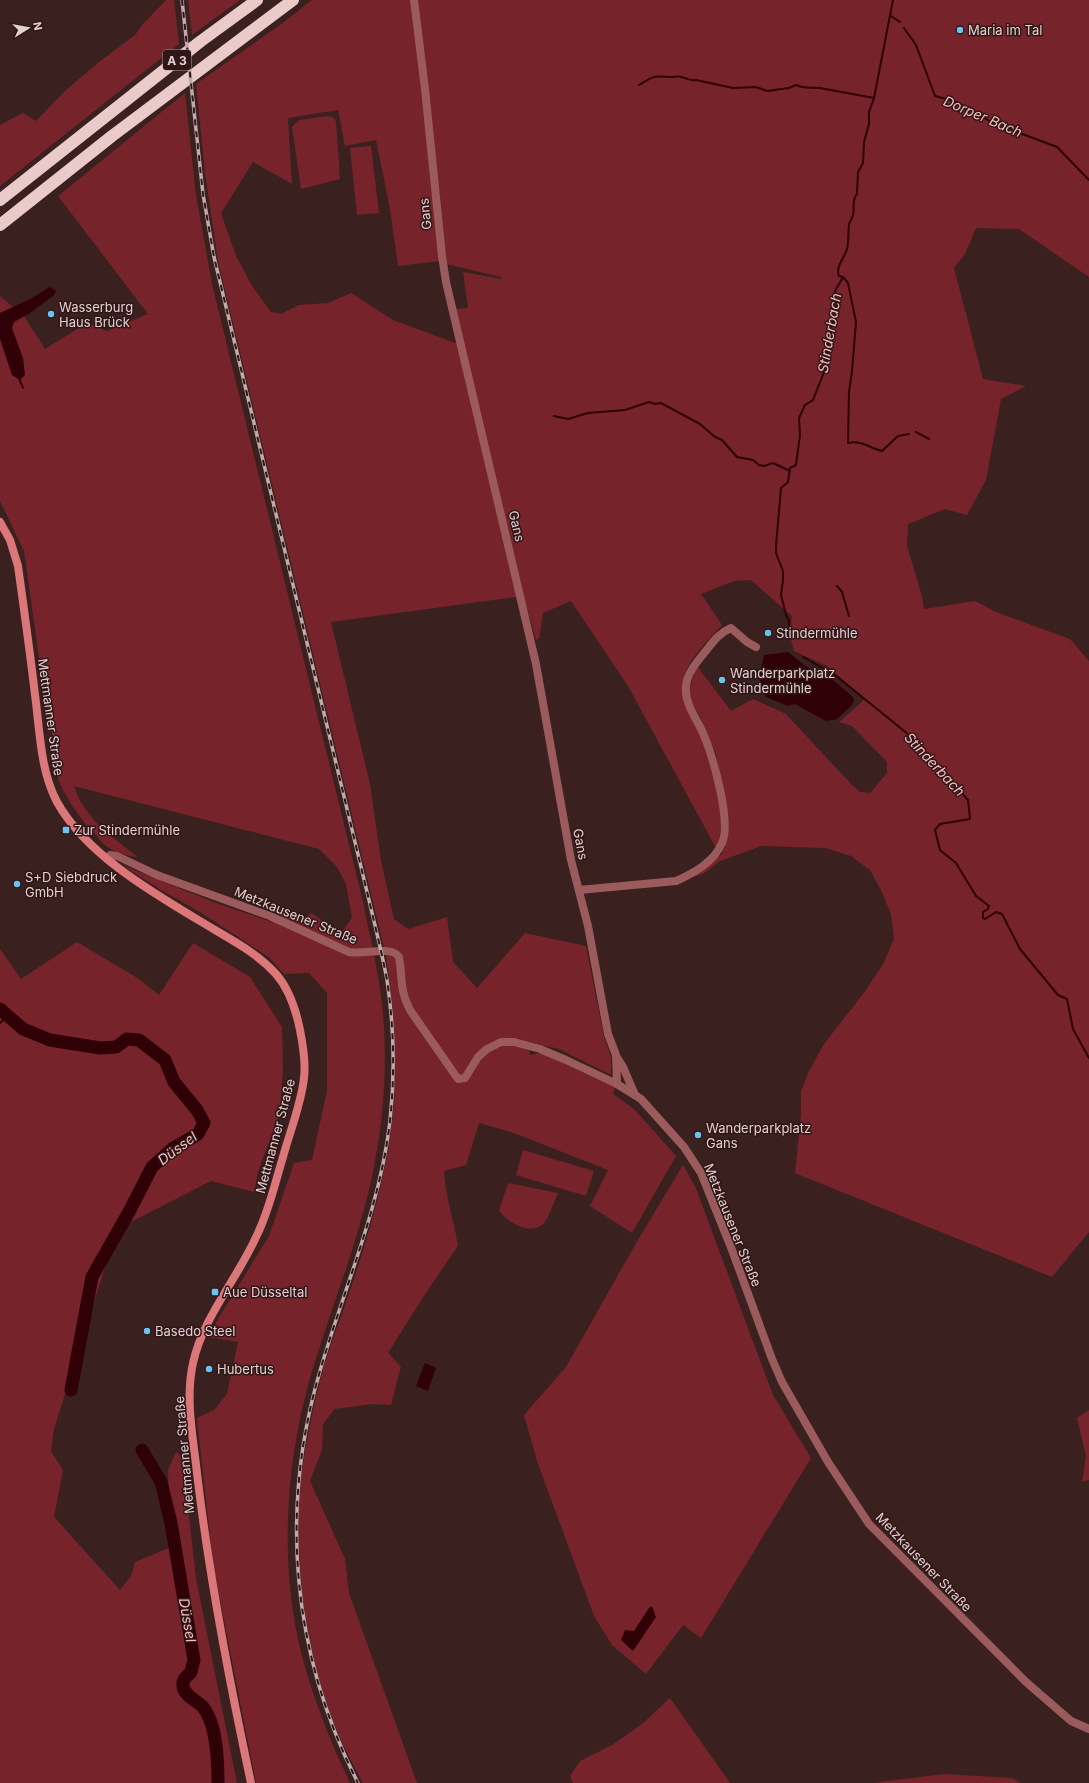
<svg xmlns="http://www.w3.org/2000/svg" width="1089" height="1783" font-family="Inter,sans-serif">
  <style>
    .green { fill: #77232b; fill-rule: evenodd }
    .water { fill: #2f0107 }
    .lines { fill: none; stroke-linecap: round; stroke-linejoin: round }
    .stream { stroke: #2f0107; stroke-width: 2 }
    .river { stroke: #2f0107; stroke-width: 13 }
    .minor { stroke: #9b5b5c; stroke-width: 8 }
    .tertiary { stroke: #9b5b5c; stroke-width: 8 }
    .secondary { stroke: #db7679; stroke-width: 8 }
    .motorway { stroke: #ebcbca; stroke-width: 12 }
    .rail-casing { stroke: #bfabab; stroke-width: 3.5 }
    .rail { stroke: #301617; stroke-width: 2; stroke-dasharray: 6; stroke-linecap: butt }
    .poi-dot { fill: #66c4ef; stroke: #301617; stroke-width: 1.5 }
    .labels { text-anchor: middle; dominant-baseline: central; stroke-width: 3; stroke-linejoin: round; paint-order: stroke }
    .shield { fill: #301617; stroke: #ad9898; stroke-width: 1 }
    .shield-label { font-size: 12px; font-weight: bold; fill: #e3d0d0 }
    .poi-label { font-size: 13px; fill: #e3d0d0; stroke: #301617; text-anchor: start }
    .street-label { font-size: 13px; fill: #e3d0d0; stroke: #301617 }
    .water-label { font-size: 14px; font-style: italic; fill: #f5bfbf; stroke: #301617 }
  </style>
  <rect width="100%" height="100%" fill="#3b2020"/>
  <path class="green" d="M166,0H174L179,44L0,186V125L23,113L36,121L64,92L99,62L135,35L143,24Z
    M188,0H240L192,35Z
    M312,0H1089V277L1019,229L976,228L965,254L954,268L983,379L1026,386L1001,399L986,480L967,515L945,509L908,524L907,546L922,596L924,609L975,601L996,612L1070,639L1089,661V1232L1052,1277L795,1173L801,1115V1092L809,1071L824,1044L866,990L883,964L894,939L891,914L881,890L870,870L851,856L826,848L761,846L720,861L703,874L693,877L722,854L728,838L725,804L716,754L701,719L690,699L689,689L697,666L731,711L753,699L786,714L851,784L860,792L870,793L887,773V762L852,726L839,722L865,699L827,666L794,651L790,636L792,616L751,580L734,581L701,594L722,625C709,640 686,660 683,682C682,689 688,701 691,708C703,749 733,805 716,848L628,686L571,601L543,613L539,639L536,640L526,604L515,597L331,622L370,784L381,861L394,919L408,929L447,917L453,962L477,988L525,933L586,946L604,1037L611,1057V1075L559,1049L527,1042L530,1055L541,1053L615,1087L613,1094L634,1109L676,1156L632,1233L590,1206L608,1170L514,1133L479,1123L466,1165L444,1171C445,1196 454,1220 458,1246L427,1291L388,1353L401,1367L391,1405L373,1404L335,1409L323,1424L322,1450L310,1481L345,1559L349,1593L417,1783H363C354,1767 345,1750 338,1733C312,1670 299,1601 299,1533C299,1515 298,1496 301,1477C306,1442 313,1407 322,1373C329,1347 340,1321 348,1296C364,1250 378,1203 387,1156C400,1089 396,1022 386,956L218,261L205,173L196,84L280,25ZM338,110L345,146L376,140L390,209L398,266L440,261L446,264L501,277V279L463,272L468,308L456,309L458,344L393,320L351,293L328,303L299,305L281,314L271,312L252,286L236,256L221,213L253,162L292,184L288,118Z
    M185,93L196,195L212,284L363,902C368,929 375,955 379,982C388,1037 386,1096 377,1150C365,1225 335,1296 313,1368C285,1460 278,1566 303,1660C315,1703 331,1743 350,1783H256L213,1564L197,1418L214,1410L227,1394L238,1342L207,1337L269,1236L294,1163L312,1160L327,1091V993L309,973L284,974L270,958L200,912L161,890L122,865L216,903L272,922L281,908L304,920L311,913L341,933L352,918L346,884L337,867L319,849L74,786C84,818 112,837 138,857C128,856 117,853 109,848C104,845 100,840 96,835C75,814 48,775 54,744L42,679L24,551L0,501V296L24,316L45,349L87,323L107,331L148,314L58,196Z
    M329,116L334,118L336,122L340,179L301,189L292,127L299,120Z
    M371,146L379,213L357,215L350,148Z
    M77,942L139,979L159,995L193,943L250,977L282,1027L283,1070L280,1112L258,1172L254,1192L211,1181L117,1229L54,1429L51,1451L63,1470L54,1517L120,1590L131,1576L135,1562L171,1547L168,1470L176,1452L182,1456L196,1578L237,1783H0V949L21,979Z
    M523,1150L594,1171L586,1196L516,1175Z
    M683,1165L695,1186L773,1395L811,1458L701,1638L683,1625L646,1674L612,1645L594,1616L537,1461L524,1415L566,1367L635,1245Z
    M508,1183L558,1193C555,1201 548,1219 543,1224C530,1236 507,1222 499,1211Z
    M1089,1410V1480L1082,1482L1086,1456L1077,1418Z
    M670,1698L730,1783H573L570,1776L580,1761L612,1745L642,1724Z
    M944,1774L1012,1778L1021,1783H873Z"/>
  <path class="water" d="M50,287L56,291L54,295L30,313L14,322L12,328L23,358L25,375L20,380L12,375L0,339V313L30,299Z
    M788,652L807,667L832,679L854,698L852,705L837,719L826,721L795,704L788,706L766,697L759,678L764,655Z
    M425,1363L436,1368L428,1391L416,1386Z
    M652,1606L656,1617L633,1651L621,1640L625,1630L634,1631L649,1608Z"/>
  <g class="lines">
    <path class="stream" d="M891,16L900,22
      M904,28L916,45L935,96L954,101L993,123L1005,125L1017,132L1057,147L1089,180
      M639,85C656,75 652,76 672,77C674,77 679,76 681,77C688,78 689,81 696,80L733,88L756,87L767,91L789,88L796,85C804,89 811,87 820,88L874,98
      M843,277L848,283L856,322L852,371L849,392L848,443C861,440 870,448 882,451L898,436L909,434
      M19,378L23,388
      M554,416L568,419L588,413L625,410L649,402L655,404L661,403L700,424L715,437L722,440L737,457L753,460L759,465L764,466L773,463L790,471
      M916,432L929,439
      M837,586L842,592L849,616
      M791,635L789,632V621L786,615L781,595L783,580V571L776,553V546L781,488L788,482L790,468L796,465L800,435L799,418L805,405L813,400L826,367L829,332L835,316L837,302L835,291L843,277L839,276C835,267 845,257 847,249C849,241 848,232 849,224C850,221 852,219 853,215C855,208 851,201 857,194L858,172L863,163L864,142L869,124V112L874,98L893,0
      M803,657L835,675L914,739L968,800L970,819L940,824L935,830L940,850L956,863L976,896L989,906L988,909L983,912V918L985,919L996,912L1002,914L1020,949L1058,995L1067,999L1073,1029L1089,1058
      M0,1023L8,1015"/>
    <path class="river" d="M0,1009L23,1029L50,1040L100,1048L116,1047L127,1039L139,1040L165,1060L174,1082L197,1110L204,1123L198,1134L172,1149L152,1167L130,1210L92,1277L71,1390
      M142,1450L161,1482L171,1523L194,1660C193,1664 192,1668 191,1672C188,1676 182,1678 183,1685C183,1696 197,1700 203,1707C217,1725 218,1761 218,1783"/>
    <path class="minor" d="M414,0L425,89L442,256L446,282L536,664L571,860L588,926L608,1034L616,1055L617,1084
      M579,890L676,881C694,873 714,862 722,843C732,821 712,753 702,731C696,718 684,702 686,686C687,673 697,662 705,652C713,642 719,633 731,628L747,642L756,647
      M616,1056L623,1067L635,1095"/>
    <path class="tertiary" d="M107,859L110,855L117,856L157,875L270,916L349,952C365,955 391,945 399,957C403,979 399,989 410,1010L458,1079L465,1078L478,1057L487,1049L501,1042H514L540,1049L566,1060L617,1084L641,1099L684,1147L701,1173L732,1250L772,1359L782,1382L828,1462L869,1524L1026,1682L1071,1721L1089,1729"/>
    <path class="secondary" d="M0,522L10,540L18,566C24,609 30,652 35,695C40,731 40,770 57,802C88,858 162,898 215,930C237,943 259,955 276,974C289,989 296,1010 300,1030C303,1045 306,1062 304,1078C301,1105 290,1131 283,1157C275,1183 269,1211 257,1235C238,1278 203,1317 193,1363C185,1399 193,1437 197,1473C209,1577 229,1680 251,1783"/>
    <path class="motorway" d="M0,200L201,41L257,0
      M0,225L112,136L293,0"/>
    <g class="rail-casing">
      <path id="rail" d="M182,0L203,194L214,257L369,900C375,926 382,953 387,980C394,1026 395,1075 390,1121C380,1208 344,1288 320,1371C279,1510 292,1654 358,1783"/>
    </g>
    <use href="#rail" class="rail"/>
  </g>
  <g class="poi-dot">
    <circle cx="960" cy="30" r="4"/>
    <circle cx="51" cy="314" r="4"/>
    <circle cx="768" cy="633" r="4"/>
    <circle cx="722" cy="680" r="4"/>
    <rect x="62" y="826" width="8" height="8" rx="2"/>
    <circle cx="17" cy="884" r="4"/>
    <circle cx="698" cy="1135" r="4"/>
    <rect x="211" y="1288" width="8" height="8" rx="2"/>
    <circle cx="147" cy="1331" r="4"/>
    <circle cx="209" cy="1369" r="4"/>
  </g>
  <g class="labels">
    <rect class="shield" x="163" y="50" width="28" height="20" rx="3"/>
    <g class="shield-label">
      <text x="177" y="60">A 3</text>
    </g>
    <g class="poi-label">
      <text x="968" y="30">Maria im Tal</text>
      <text x="59" y="307">Wasserburg<tspan x="59" dy="15">Haus Brück</tspan></text>
      <text x="776" y="633">Stindermühle</text>
      <text x="730" y="673">Wanderparkplatz<tspan x="730" dy="15">Stindermühle</tspan></text>
      <text x="74" y="830">Zur Stindermühle</text>
      <text x="25" y="877">S+D Siebdruck<tspan x="25" dy="15">GmbH</tspan></text>
      <text x="706" y="1128">Wanderparkplatz<tspan x="706" dy="15">Gans</tspan></text>
      <text x="223" y="1292">Aue Düsseltal</text>
      <text x="155" y="1331">Basedo Steel</text>
      <text x="217" y="1369">Hubertus</text>
    </g>
    <g class="street-label">
      <text transform="translate(425 214) rotate(-96)">Gans</text>
      <text transform="translate(517 526) rotate(77)">Gans</text>
      <text transform="translate(51 717) rotate(82)">Mettmanner Straße</text>
      <text transform="translate(581 844) rotate(79)">Gans</text>
      <text transform="translate(296 915) rotate(22)">Metzkausener Straße</text>
      <text transform="translate(275 1136) rotate(-75)">Mettmanner Straße</text>
      <text transform="translate(733 1225) rotate(68)">Metzkausener Straße</text>
      <text transform="translate(184 1455) rotate(-95)">Mettmanner Straße</text>
      <text transform="translate(924 1562) rotate(46)">Metzkausener Straße</text>
    </g>
    <g class="water-label">
      <text transform="translate(983 116) rotate(23)">Dorper Bach</text>
      <text transform="translate(829 333) rotate(-80)">Stinderbach</text>
      <text transform="translate(935 764) rotate(47)">Stinderbach</text>
      <text transform="translate(177 1148) rotate(-37)">Düssel</text>
      <text transform="translate(188 1620) rotate(80)">Düssel</text>
    </g>
  </g>
  <g transform="translate(28 28) rotate(79)" stroke="#301617" stroke-width="3" paint-order="stroke">
  <path d="M0-3L7 15L0 10L-7 15Z" fill="#e3d0d0"/>
  <text y="-6" font-size="11" font-weight="bold" text-anchor="middle" fill="#e3d0d0">N</text>
  </g>
</svg>
